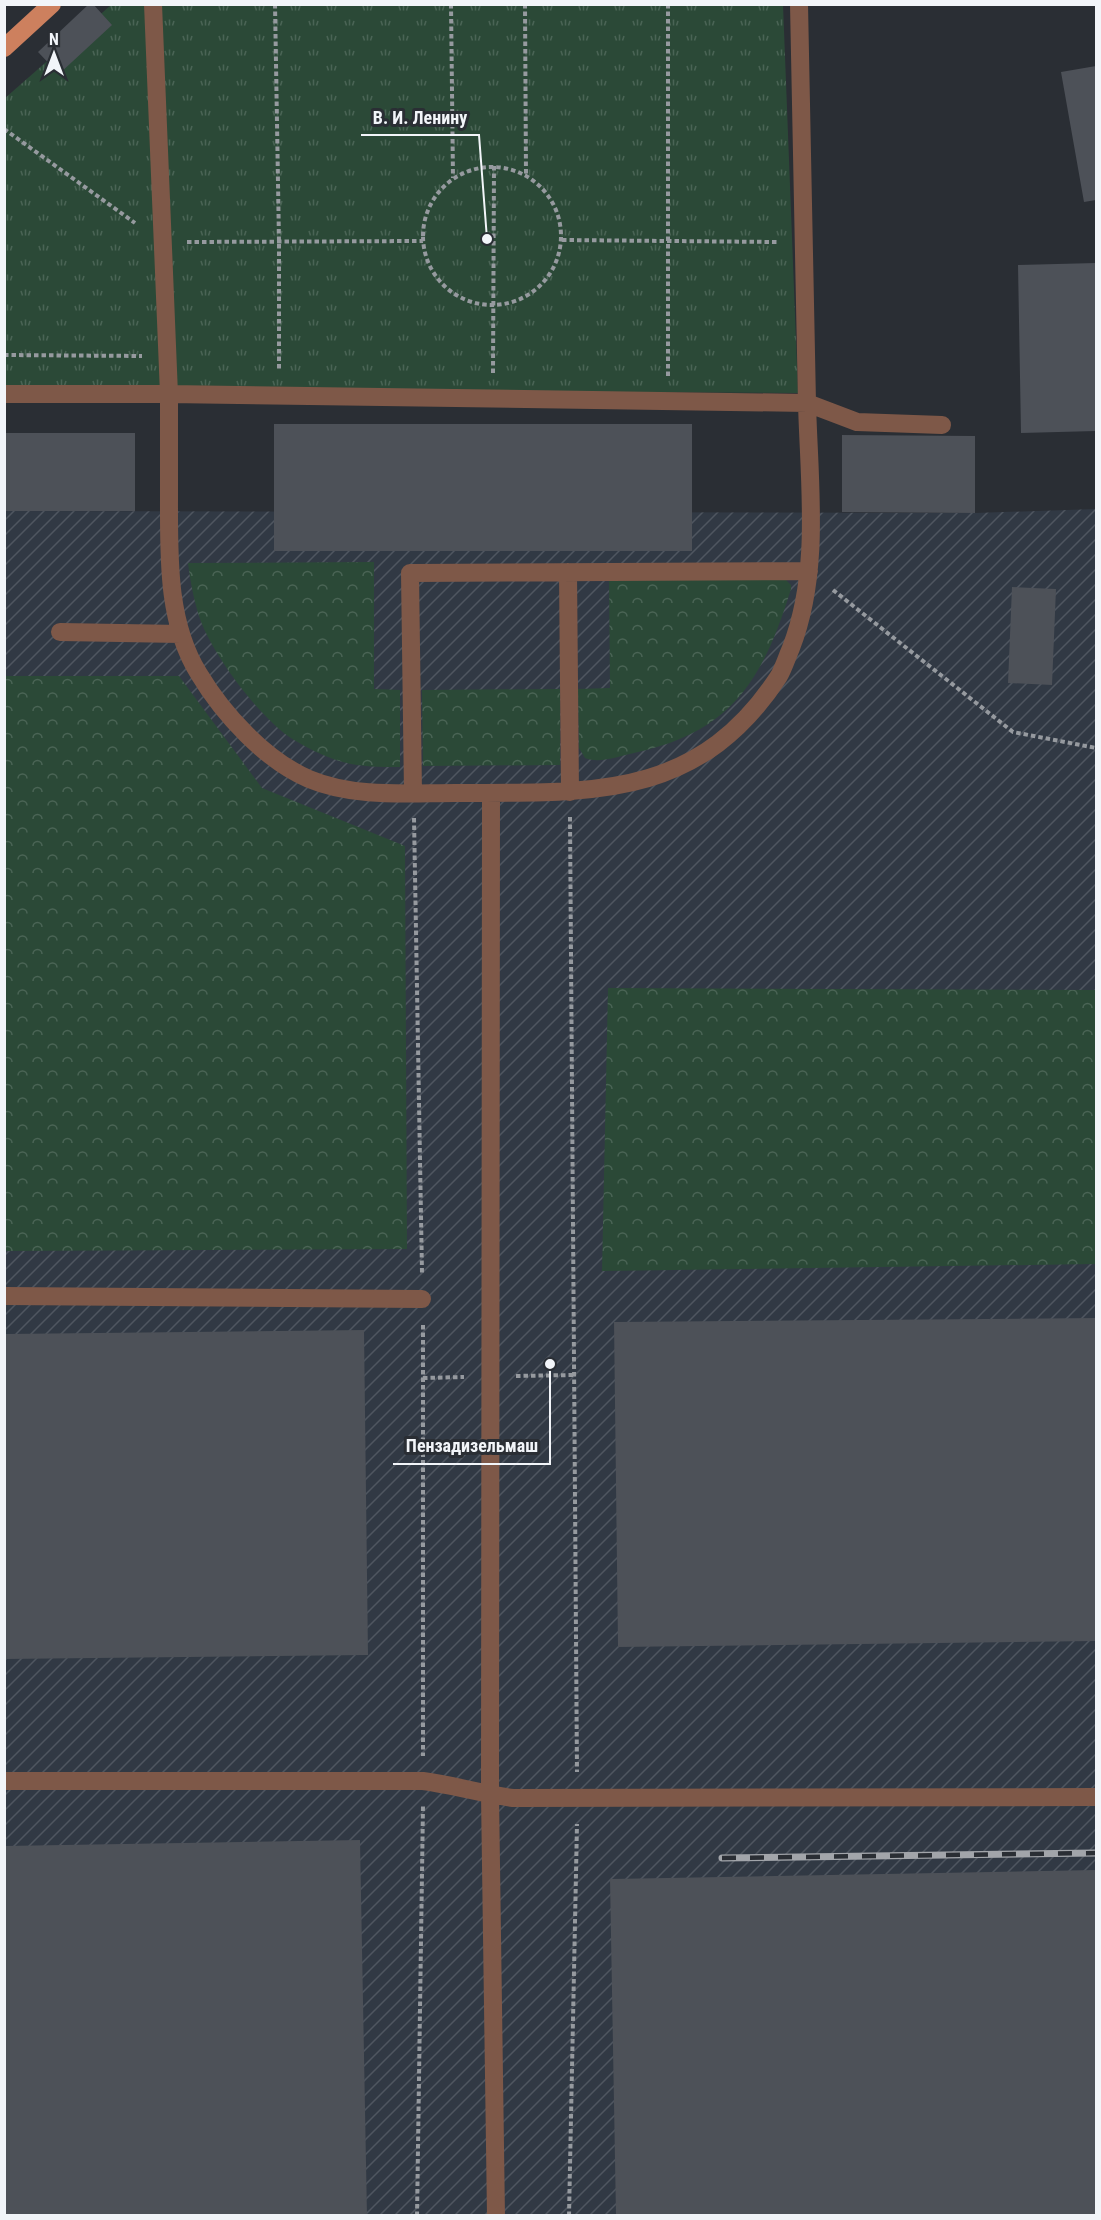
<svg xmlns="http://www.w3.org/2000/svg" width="1101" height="2220" font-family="'Roboto Condensed',sans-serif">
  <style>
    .industrial { fill: url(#industrial-furrows) }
    .forest { fill: url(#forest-crowns) }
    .park { fill: url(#park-tufts) }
    .building { fill: #4d5158 }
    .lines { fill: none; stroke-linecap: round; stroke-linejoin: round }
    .path { stroke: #969a9f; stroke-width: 4; stroke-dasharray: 4.5 3; stroke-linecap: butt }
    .lane { stroke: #7e5848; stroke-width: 18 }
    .primary { stroke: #cd805e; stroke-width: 18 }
    .rail-casing { stroke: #a2a5aa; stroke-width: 7 }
    .rail { stroke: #2a2e34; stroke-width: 4.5; stroke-dasharray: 14; stroke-linecap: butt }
    .leader { fill: none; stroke: #f2f5f9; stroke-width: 2 }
    .callout-dot { fill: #f2f5f9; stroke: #2a2e34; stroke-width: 2 }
    .callout-label { font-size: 18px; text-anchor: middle; font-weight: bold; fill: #f2f5f9; stroke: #2a2e34; stroke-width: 6; stroke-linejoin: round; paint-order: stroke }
  </style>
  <defs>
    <pattern id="industrial-furrows" width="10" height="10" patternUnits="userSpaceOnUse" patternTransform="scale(1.5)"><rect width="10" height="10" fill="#313944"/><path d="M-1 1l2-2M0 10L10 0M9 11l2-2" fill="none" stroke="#4f5660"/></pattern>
    <pattern id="forest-crowns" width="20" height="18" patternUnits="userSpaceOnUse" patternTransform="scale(1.5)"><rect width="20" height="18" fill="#2b4937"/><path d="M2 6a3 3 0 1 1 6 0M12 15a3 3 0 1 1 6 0" fill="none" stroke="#4a6455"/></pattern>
    <pattern id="park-tufts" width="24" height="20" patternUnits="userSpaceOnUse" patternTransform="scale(1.5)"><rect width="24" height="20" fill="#2b4937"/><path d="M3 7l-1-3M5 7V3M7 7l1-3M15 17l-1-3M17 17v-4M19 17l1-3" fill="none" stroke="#4a6455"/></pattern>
  </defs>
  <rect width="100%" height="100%" fill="#2a2e34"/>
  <path class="industrial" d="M1096,509V2215L5,2216V511L975,513Z"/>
  <path class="forest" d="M374,562V689L400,690V767C378,767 357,767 336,760C322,755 307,748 294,740C260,719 209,651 198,613C193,596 190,580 188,563Z
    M784,578L791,585V589C763,679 733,732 634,753C619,756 600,764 585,758L579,748L578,689L610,688L609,580Z
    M4,676H179L262,788L405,846L407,1249L5,1251Z
    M560,689V765L423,766L422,690Z
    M608,988L1095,990L1096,993V1264L602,1271Z"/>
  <path class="park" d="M111,5H783L798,393L5,389L4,99Z"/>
  <path class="building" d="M89,4H93L112,25L59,74L38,52Z
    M1096,66V200L1084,202L1061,72Z
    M1096,263V431L1021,433L1018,265Z
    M274,424H692V551H274Z
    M4,433H135V511H4Z
    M842,435L975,436V513L842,512Z
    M1012,587L1056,589L1052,685L1008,683Z
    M1096,1318V1641L618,1647L614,1322Z
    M364,1330L368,1655L5,1659V1334Z
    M360,1840L367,2216H4V1846Z
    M1096,1870V2216H616L610,1879Z"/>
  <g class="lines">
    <path class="path" d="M275,4L279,242V370
      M451,4L453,178
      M525,4L526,175
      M4,129L135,223
      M423 236a69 69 0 1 1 138 0a69 69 0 1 1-138 0Z
      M562,240L777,242
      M187,242L423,241
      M4,355L142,356
      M493,373L494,166
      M668,376V4
      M833,590L1013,732L1096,748
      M570,817L577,1772
      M414,818L422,1273
      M423,1325V1756
      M516,1376L575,1375
      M423,1378L464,1377
      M417,2216L423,1805
      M569,2216L577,1824"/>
    <path class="lane" d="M153,4L169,394L807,403L799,4
      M4,394H169C169,429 169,464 169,499C169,557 167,623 199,674C223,714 265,760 309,779C354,798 408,793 455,793C588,792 697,802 779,676C784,667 787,657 791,648C821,571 809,483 807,403L857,422L942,425
      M568,572L570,792
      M60,632L181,634
      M413,793L410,573L809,571
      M491,793L490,1795L496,2216
      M4,1296L422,1299
      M4,1781H423C454,1785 483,1794 513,1798L1096,1797"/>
    <path class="primary" d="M4,48L52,4"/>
    <g class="rail-casing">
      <path id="rail" d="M722,1858L1096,1853"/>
    </g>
    <use href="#rail" class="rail"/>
  </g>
  <path class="leader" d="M487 239L479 135H361M550 1364L550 1464H393"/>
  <g class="callout-dot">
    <circle cx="487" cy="239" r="6"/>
    <circle cx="550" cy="1364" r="6"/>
  </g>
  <g class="callout-label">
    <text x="420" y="124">В. И. Ленину</text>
    <text x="472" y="1452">Пензадизельмаш</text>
  </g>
  <rect width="1101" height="2220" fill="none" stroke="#f2f5f9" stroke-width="12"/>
  <g transform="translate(54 54)" stroke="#2a2e34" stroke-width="4.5" paint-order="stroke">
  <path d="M0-4.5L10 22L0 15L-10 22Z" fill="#f2f5f9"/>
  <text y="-9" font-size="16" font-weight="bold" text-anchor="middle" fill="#f2f5f9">N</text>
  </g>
</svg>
